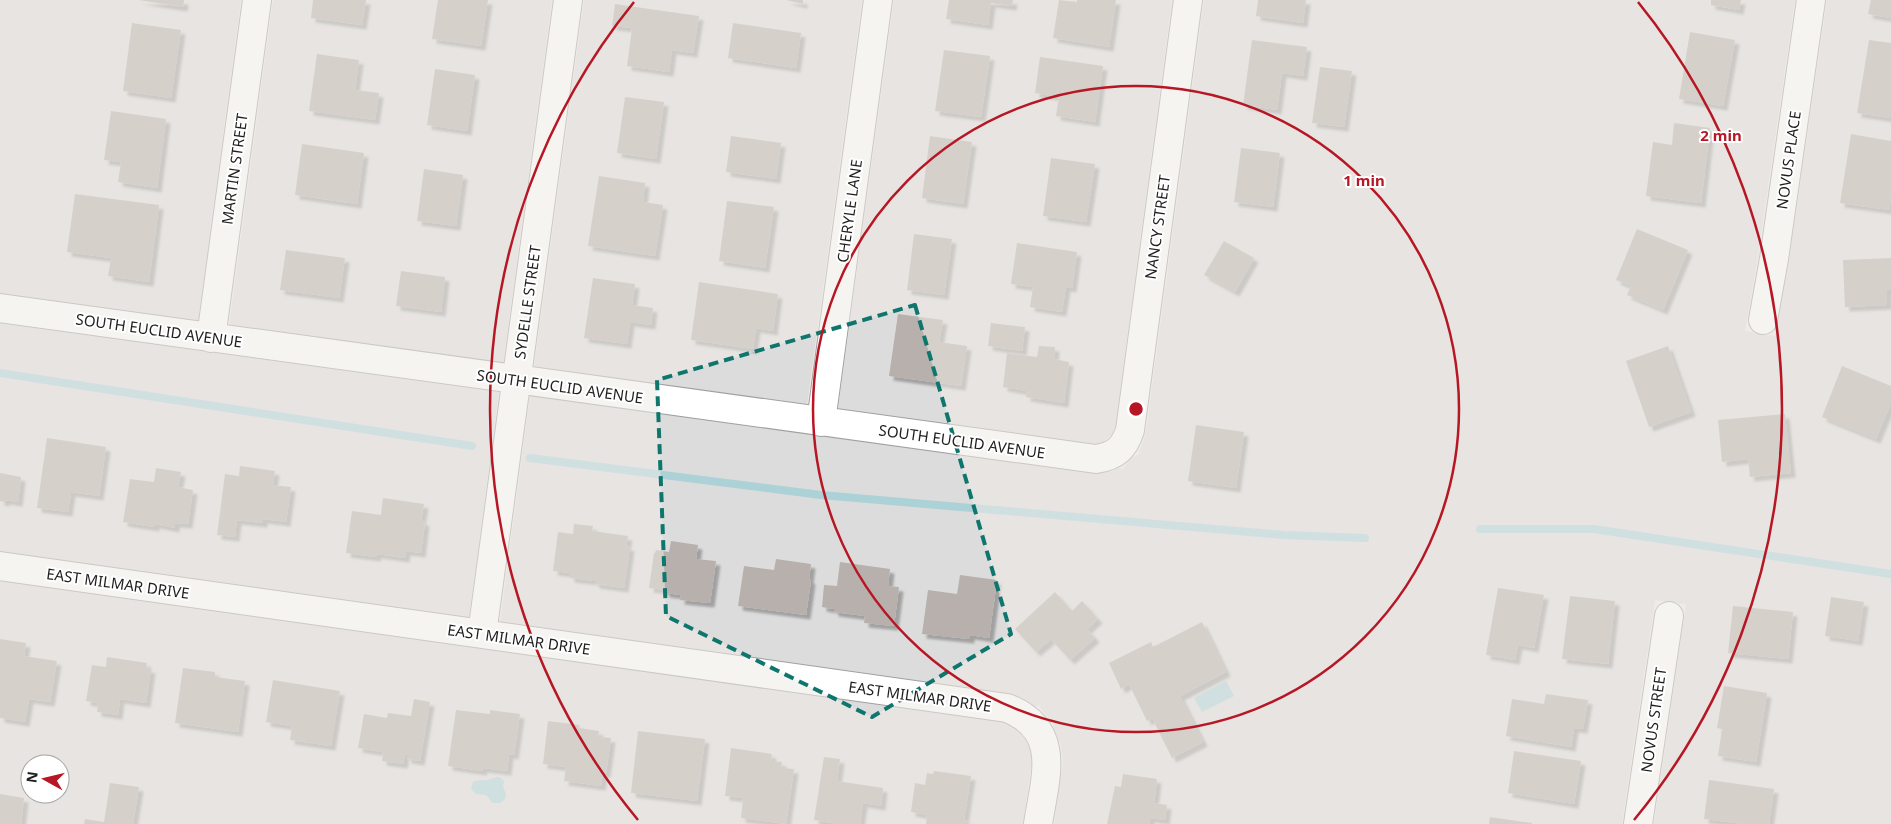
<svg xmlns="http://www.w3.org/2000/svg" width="1891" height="824" font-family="'Noto Sans',sans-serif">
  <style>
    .residential { fill: #dddcdc; fill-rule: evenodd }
    .water { fill: #acd1d7 }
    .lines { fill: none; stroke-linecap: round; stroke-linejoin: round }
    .stream { stroke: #acd1d7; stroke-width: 8 }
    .building { fill: #b8b0ac; filter: url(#shadow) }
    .minor-casing { stroke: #a0a0a0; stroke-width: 30 }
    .minor { stroke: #fff; stroke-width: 28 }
    .marked { fill: none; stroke: #0f766e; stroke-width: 4; stroke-dasharray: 10 6; stroke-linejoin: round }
    .ring { fill: none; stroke: #b71624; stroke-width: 2.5 }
    .labels { text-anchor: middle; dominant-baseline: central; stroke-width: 4; stroke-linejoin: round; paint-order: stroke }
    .street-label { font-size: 15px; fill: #1f1f1f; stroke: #fff }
    .centre { fill: #b71624; stroke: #fff; stroke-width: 2.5 }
    .ring-label { font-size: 15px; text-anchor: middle; font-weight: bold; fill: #b71624; stroke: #fff; stroke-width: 4; stroke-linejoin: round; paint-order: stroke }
  </style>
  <defs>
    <filter id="shadow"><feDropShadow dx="4.5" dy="4.5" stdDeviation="1" flood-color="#0004"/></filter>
  </defs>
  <rect width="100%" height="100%" fill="#efebe6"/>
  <path class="residential" d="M0,0H241L198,322L0,294Z
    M273,0H552L503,364L229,326Z
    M584,0H862L807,406L534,368Z
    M894,0H1172L1115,427L1112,434L1101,444L1095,445L838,410Z
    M1204,0H1795L1758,256L1745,331L1775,336L1789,261L1827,0H1891V824H1654L1686,604L1655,600L1622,824H1054L1063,763L1061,745L1053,726L1056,723L1046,715L1038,705L1035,707L1024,700L1009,694L500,623L530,396L1094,473L1112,471L1119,468L1122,470L1130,460L1140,453L1139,450L1142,445L1146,432Z
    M0,322L499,392L469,618L0,552Z
    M0,580L1003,722L1011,724L1025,737L1031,749L1032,760L1023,824H0ZM30,764H60V794H30Z"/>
  <path class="water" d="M1226,681L1234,696L1202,712L1194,698Z
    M496,777H500L504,781L503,787L506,794L505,799L500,803H493L486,795L476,794L471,789L473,782C481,778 484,783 496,777Z"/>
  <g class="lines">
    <path class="stream" d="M0,373L472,446
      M530,458L821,495L1284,535L1365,538
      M1480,529H1594L1891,574"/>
  </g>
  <path class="building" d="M139,0H184L183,7Z
    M313,0H366L362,25L311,18Z
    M438,0H488L481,46L432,39Z
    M786,0H803V4Z
    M949,0H1013L1012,6L991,3L988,25L946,19Z
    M1059,0L1077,2V0H1116L1109,47L1053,38Z
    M1258,0H1306L1303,23L1256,16Z
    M1711,0H1741L1739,10L1711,5Z
    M1871,0H1891V18L1868,14Z
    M615,4L699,16L693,53L672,50L669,72L627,66L632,28L612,26Z
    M132,23L181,30L171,98L123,91Z
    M733,23L801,33L796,68L728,58Z
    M1690,32L1735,40L1723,106L1679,99Z
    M1252,40L1307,47L1303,76L1282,73L1277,110L1243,105Z
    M1869,40L1891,43V118L1857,113Z
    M944,50L990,56L981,117L935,111Z
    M317,54L359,60L355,90L379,93L375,120L309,111Z
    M1040,57L1103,66L1095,122L1056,116L1059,97L1035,93Z
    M1320,67L1352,71L1344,127L1312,123Z
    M435,69L475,75L467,131L427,125Z
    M625,97L664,102L656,159L617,153Z
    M111,111L166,119L157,188L118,182L121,162L104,160Z
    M1674,123L1710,128L1701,203L1646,196L1653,142L1672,145Z
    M1851,134L1891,141V199L1889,210L1840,203Z
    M731,136L781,143L776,179L726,172Z
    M930,136L972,142L963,204L922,198Z
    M302,144L364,153L357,204L295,195Z
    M1241,148L1280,153L1273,207L1234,202Z
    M1051,158L1095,164L1086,222L1043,216Z
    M424,169L463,175L456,226L417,221Z
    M599,176L645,183L643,202L663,205L655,256L588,246Z
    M75,194L159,205L149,282L108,276L111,258L67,252Z
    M727,201L774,207L765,268L719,261Z
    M1637,229L1688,250L1663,310L1627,295L1631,286L1616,280Z
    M914,234L952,239L944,295L907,290Z
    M1224,241L1254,258L1235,292L1204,275Z
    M1017,243L1077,252L1072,288L1066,287L1062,312L1030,307L1033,287L1011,284Z
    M286,250L345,258L339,298L280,290Z
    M1891,258V290H1887V305L1845,307L1843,260Z
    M401,271L445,277L441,312L396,306Z
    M593,278L635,284L632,305L653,308L651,325L630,322L627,344L584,338Z
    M699,282L778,294L773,331L756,328L753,349L691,340Z
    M898,314L943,320L939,342L967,346L961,386L889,376Z
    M991,323L1025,327L1022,351L988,346Z
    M1039,346L1055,347L1054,359L1069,362L1064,403L1026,397L1027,391L1003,387L1007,353L1037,357Z
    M1668,346L1691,412L1649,427L1626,361Z
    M1842,366L1891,386V403L1876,439L1822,417Z
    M1785,414L1791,473L1750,477L1748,459L1722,462L1718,420Z
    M1196,425L1244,432L1236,488L1188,481Z
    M47,438L106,447L99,496L71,492L68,512L37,508Z
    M240,466L275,471L273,485L291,487L286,522L263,519V523L237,520L235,537L217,535L225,474L239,476Z
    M156,468L181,472L178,487L193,490L188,524L175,523V528L155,524V527L123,522L130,479L154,482Z
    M0,473L21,477L18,502L5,500V502L0,501Z
    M383,498L424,504L421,521L425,522L421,553L406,551L405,558L377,554L376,557L346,553L352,511L381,515Z
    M574,524L593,526L592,531L628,536L626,546L630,547L624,588L595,584V581L570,578V573L553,571L558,532L573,534Z
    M671,541L698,545L696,559L716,561L710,603L680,600L681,595L665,593V590L649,588L654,553H655L656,550L669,552Z
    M776,559L811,564L809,579L811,580L806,615L738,606L744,566L774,570Z
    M840,562L890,569L888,586L899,587L894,626L864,623L865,616L834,612V609L822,607L824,585L837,586Z
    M960,575L997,580L989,638L970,635V639L922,634L928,590L957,594Z
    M1498,588L1544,595L1534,648L1518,645L1515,660L1486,655Z
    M1055,592L1072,611L1082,601L1098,619L1087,629L1095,638L1070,660L1051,639L1036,652L1015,629Z
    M1570,596L1615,601L1608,664L1562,659Z
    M1831,597L1864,602L1858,641L1825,636Z
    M1733,606L1793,612L1788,659L1728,653Z
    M1202,622L1226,672L1180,696L1203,742L1172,758L1152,718L1147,721L1129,684L1121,689L1109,663L1151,642L1153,647Z
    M0,639L26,643L24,656L57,661L50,702L29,699L25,722L0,718Z
    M107,657L147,663L146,668L151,669L146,703L120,699L118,715L97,712L98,703L86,701L92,665L106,667Z
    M183,668L215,672V677L245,681L238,732L175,723Z
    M273,680L340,691L331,746L290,740L292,726L266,722Z
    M1724,686L1767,693L1756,762L1718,756L1722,729L1717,728Z
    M1546,694L1588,700L1583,729L1574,728L1571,747L1506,736L1512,699L1544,704Z
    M414,699L430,702L420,761L407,759V755L405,754L403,764L382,761L383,752L358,748L364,714L387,718L388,713L411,716Z
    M456,710L490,714V710L520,714L514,755L509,754L507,771L483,768L482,771L448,766Z
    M548,721L580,725L579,728L599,731L598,737L611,738L606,773H603L601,786L564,781L566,767L543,764Z
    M638,731L705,739L697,801L631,793Z
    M731,748L772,754L771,761L782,762L781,768L794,769L786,824L741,818L743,798L725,796Z
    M1514,751L1581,761L1574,804L1508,793Z
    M824,757L840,759L837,781L883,788L881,806L863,803L860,824H839L814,820Z
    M934,771L971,776L964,820L969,821L968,824H926L927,815L911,812L915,783L925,785L927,773L933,774Z
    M1123,774L1157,779L1154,803L1167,805L1165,820L1150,818L1149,824H1107L1115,786L1121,787Z
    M1709,780L1774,789L1769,824H1744L1704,819Z
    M110,783L139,787L133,824H84L85,819L104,822Z
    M0,794L24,798L21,824H0Z
    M1490,817L1532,823V824H1489Z"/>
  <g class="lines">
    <g class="minor-casing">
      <path id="minor" d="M0,308L1096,459C1115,456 1124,449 1130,430L1188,0
        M1763,320L1774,259L1811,0
        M211,338L257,0
        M821,422L878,0
        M0,566L1007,708C1063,730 1045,778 1038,824
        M482,634L568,0
        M1638,824L1669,616"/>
    </g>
    <use href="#minor" class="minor"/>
  </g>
  <path d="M0 0H1891V824H0ZM915,305L1011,634L872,717L666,616L657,380Z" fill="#efebe6" fill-opacity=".55" fill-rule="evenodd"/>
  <path class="marked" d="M915,305L1011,634L872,717L666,616L657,380Z"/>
  <g class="ring">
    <circle cx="1136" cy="409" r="323"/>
    <path d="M638 820A646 646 0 0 1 634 2M1638 2A646 646 0 0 1 1634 820"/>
  </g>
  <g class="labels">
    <g class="street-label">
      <text transform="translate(1788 160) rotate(-82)">NOVUS PLACE</text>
      <text transform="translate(234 169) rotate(-82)">MARTIN STREET</text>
      <text transform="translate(849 211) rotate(-82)">CHERYLE LANE</text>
      <text transform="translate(1157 227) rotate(-82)">NANCY STREET</text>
      <text transform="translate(527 302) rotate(-82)">SYDELLE STREET</text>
      <text transform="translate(159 330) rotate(8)">SOUTH EUCLID AVENUE</text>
      <text transform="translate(560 386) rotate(8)">SOUTH EUCLID AVENUE</text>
      <text transform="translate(962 441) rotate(8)">SOUTH EUCLID AVENUE</text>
      <text transform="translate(118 583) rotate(8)">EAST MILMAR DRIVE</text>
      <text transform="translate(519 639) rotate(8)">EAST MILMAR DRIVE</text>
      <text transform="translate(920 696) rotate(8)">EAST MILMAR DRIVE</text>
      <text transform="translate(1653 720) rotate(-82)">NOVUS STREET</text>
    </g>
  </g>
  <circle cx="1136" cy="409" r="8" class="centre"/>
  <g class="ring-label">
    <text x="1721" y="141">2 min</text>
    <text x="1364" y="186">1 min</text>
  </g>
  <g transform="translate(45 779) rotate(278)"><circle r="24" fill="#ffffff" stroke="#a5a5a5"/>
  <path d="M0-4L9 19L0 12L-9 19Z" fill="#b71624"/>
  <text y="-8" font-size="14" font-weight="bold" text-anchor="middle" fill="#1f1f1f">N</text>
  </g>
</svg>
